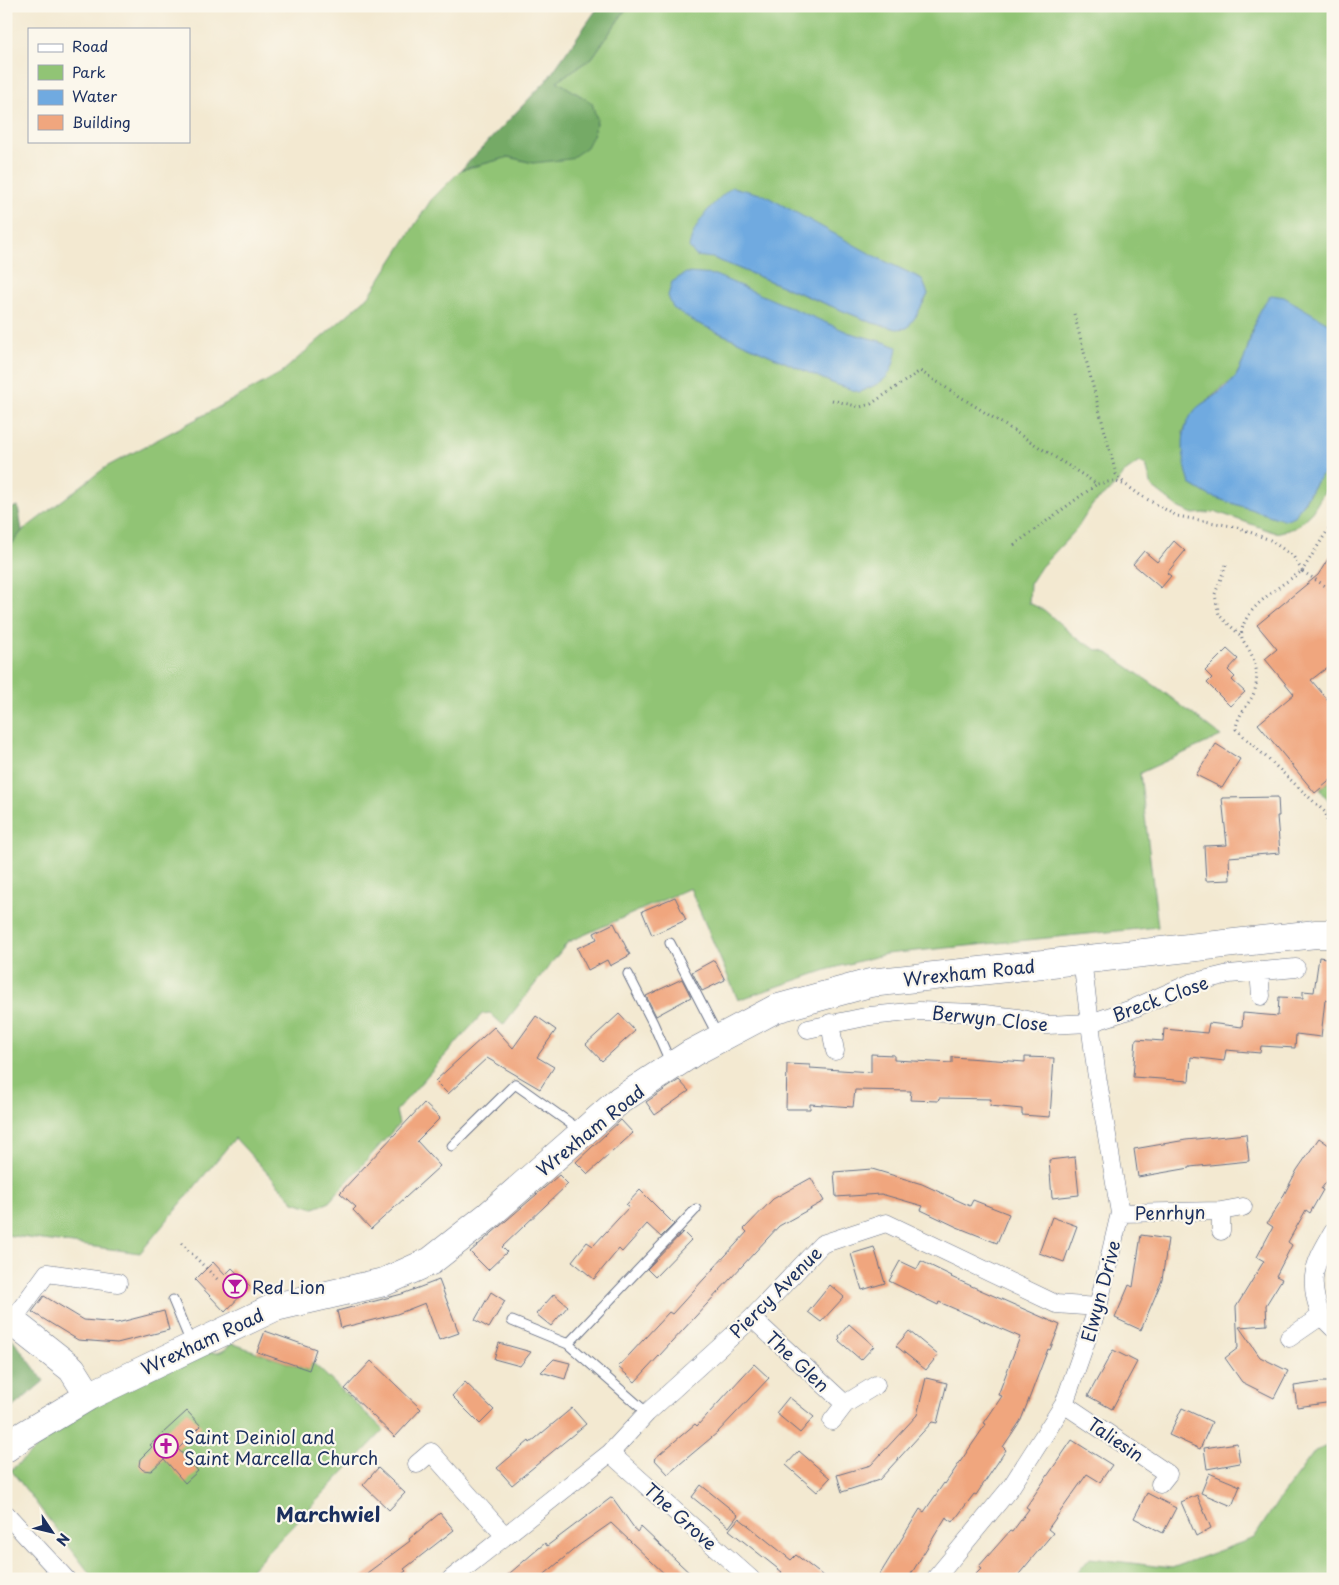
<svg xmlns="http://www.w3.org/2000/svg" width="1339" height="1585" font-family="'Playpen Sans',sans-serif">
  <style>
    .green { fill: #91c475; stroke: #567a6a; fill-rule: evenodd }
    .forest { fill: #74aa66; stroke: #486c62 }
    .water { fill: #70aae0; stroke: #466c9f }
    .building { fill: #f0a67e }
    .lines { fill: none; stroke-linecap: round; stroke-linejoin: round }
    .service-casing { stroke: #677086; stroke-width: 11 }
    .minor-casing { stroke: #677086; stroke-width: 19 }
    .primary-casing { stroke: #677086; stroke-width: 29 }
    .path { stroke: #677086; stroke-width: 3; stroke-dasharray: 1 4; stroke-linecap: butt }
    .service { stroke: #fff; stroke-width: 9 }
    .minor { stroke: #fff; stroke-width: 18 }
    .primary { stroke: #fff; stroke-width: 28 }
    .labels { text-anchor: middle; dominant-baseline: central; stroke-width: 4.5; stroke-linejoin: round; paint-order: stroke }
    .street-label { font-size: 18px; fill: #1b2f5e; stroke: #fbf7ec }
    .poi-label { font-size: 18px; fill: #1b2f5e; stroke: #fbf7ec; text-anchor: start }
    .quarter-label { font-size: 20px; font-weight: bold; fill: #1b2f5e; stroke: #fbf7ec }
  </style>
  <rect width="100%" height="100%" fill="#fbf7ec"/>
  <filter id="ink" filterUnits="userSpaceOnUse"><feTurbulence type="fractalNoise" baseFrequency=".02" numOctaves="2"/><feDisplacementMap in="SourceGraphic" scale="10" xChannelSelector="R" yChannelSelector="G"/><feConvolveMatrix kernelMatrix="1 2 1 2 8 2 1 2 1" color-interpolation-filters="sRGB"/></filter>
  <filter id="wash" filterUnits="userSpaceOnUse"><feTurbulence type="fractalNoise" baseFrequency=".0096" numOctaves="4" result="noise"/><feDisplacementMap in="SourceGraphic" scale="20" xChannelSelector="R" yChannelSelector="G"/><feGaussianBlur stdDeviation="1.12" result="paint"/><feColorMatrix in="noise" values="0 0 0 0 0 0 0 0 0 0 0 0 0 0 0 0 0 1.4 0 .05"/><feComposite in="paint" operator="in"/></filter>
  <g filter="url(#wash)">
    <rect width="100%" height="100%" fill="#f3e9d1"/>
    <path class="green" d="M628,6H1333V326L1326,323L1252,330L1245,358L1235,378L1195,410L1183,432L1190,484L1210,496L1284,520L1304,503L1316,482L1333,462V478L1312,512L1295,528L1276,533L1217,512L1193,514L1179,508L1152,487L1146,465L1139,462L1125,472L1115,486L1093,504L1076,530L1041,567L1030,584L1029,603L1044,610L1074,636L1095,649L1108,653L1161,690L1221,736L1140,773L1158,927L886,954L826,970L738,1000L690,888L568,942L503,1025L490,1013L482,1014L396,1111L399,1124L328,1203L314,1208L294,1202L235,1138L140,1253L6,1235V552L22,531L106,467L234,399L281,373L369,296L431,200L461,170L509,157L533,163L592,103L557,81L592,58ZM713,258H878L922,279L928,294L916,316L907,328L873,323ZM695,322L850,333L887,343L832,383Z
      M1333,778V825L1330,819L1329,809L1331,805L1320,789Z
      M231,1343L308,1370L312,1362L384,1430L242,1579H94L11,1470L78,1413L205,1351C216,1355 224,1353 231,1343Z
      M1333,1444V1579H1072L1090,1558L1172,1568L1254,1538L1280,1498L1315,1451Z"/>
    <path class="forest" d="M599,6H628L592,58L557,81L592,103L597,120L594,133L587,147L570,159L533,163L509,157L461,170L547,80Z
      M18,506L22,531L6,552V510Z
      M6,1330L44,1381L6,1413Z"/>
    <path class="water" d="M732,187L764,195L878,258L922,279L928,294L916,316L907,328L897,329L873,323L713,258L696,256L689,247C695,221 712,204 732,187Z
      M686,273L715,275L850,333L887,343L897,347C892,377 887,381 859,392L832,383L695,322L673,308L668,296L672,282Z
      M1271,295L1284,297L1333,326V462L1316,482L1295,516L1284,520L1210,496L1190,484C1183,460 1177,431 1195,410C1198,406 1205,402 1210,399C1218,393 1231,385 1236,376C1252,350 1250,317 1271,295Z"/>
    <g id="blocks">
      <path class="building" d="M1174,541L1185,551L1167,573L1171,576L1161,588L1133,564L1144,551L1157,562Z
        M1333,551V663L1311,680L1333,706V778L1315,793L1258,724L1294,694L1265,659L1277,649L1257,625L1318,575Z
        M1227,649L1238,659L1228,670L1235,677L1232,680L1245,692L1230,706L1207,683L1212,678L1205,671Z
        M1216,744L1240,759L1222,788L1196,775Z
        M1278,797L1279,816H1277L1280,853L1229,857L1230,880L1206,881L1204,846L1227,845L1222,798Z
        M675,897L686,920L652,935L642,911Z
        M614,923L630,955L610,966L607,960L588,970L577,948L597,939L594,933Z
        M1319,957L1333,959V1003L1325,1000L1321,1037L1296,1034L1295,1048L1261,1046L1260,1053L1226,1050L1224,1061L1191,1057L1189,1081L1133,1077L1136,1039L1163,1041L1164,1029L1207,1033L1209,1023L1242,1027L1243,1013L1278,1016L1279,997L1303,998V991L1314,992Z
        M714,960L725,980L702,991L692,972Z
        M682,979L691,997L656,1016L646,996Z
        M619,1014L635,1031L602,1061L586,1044Z
        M536,1016L556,1030L537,1057L554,1067L540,1089L487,1058L448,1094L435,1081L494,1027L513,1048Z
        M871,1054L894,1055V1060L952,1063V1057L1025,1062V1057L1054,1058L1050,1117L1022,1115V1109L990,1106L991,1099L939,1098L938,1101L910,1100L911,1091L855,1090L853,1107L810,1104V1109H786L787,1064L810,1065V1068L871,1072Z
        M679,1080L689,1091L655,1115L646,1102Z
        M424,1103L440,1118L417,1141L440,1166L371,1229L353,1210L356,1207L340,1193Z
        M621,1120L633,1133L588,1174L576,1162Z
        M1246,1134L1249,1161L1190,1167V1168L1138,1177L1134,1149L1186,1140Z
        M1319,1138L1333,1148V1173L1321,1189L1323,1190L1310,1213L1306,1210L1288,1242L1292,1245L1276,1276L1282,1279L1266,1305L1267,1325L1239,1327L1260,1357L1288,1371L1274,1398L1242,1382L1225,1358L1238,1348L1236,1307L1264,1261L1257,1257L1273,1227L1267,1223L1279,1204L1297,1170Z
        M1075,1157L1079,1195L1052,1198L1049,1160Z
        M872,1169L922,1184L970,1206L973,1200L1009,1214L997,1243L957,1227L921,1210L923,1206L881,1194L836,1197L834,1172Z
        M559,1175L568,1184L502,1247L507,1252L488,1270L470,1252Z
        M811,1178L824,1201L779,1226L635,1382L618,1367L669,1312L672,1314L747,1232L744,1229L773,1199Z
        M640,1190L674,1224L661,1237L647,1224L622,1252L619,1249L594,1279L572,1261L587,1242L593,1246L629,1207L626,1205Z
        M1052,1217L1077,1226L1064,1262L1039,1253Z
        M683,1232L691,1240L655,1277L647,1269Z
        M1141,1235L1168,1239L1162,1280L1141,1330L1115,1318L1129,1285L1133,1287Z
        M874,1247L885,1283L862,1290L851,1254Z
        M900,1261L917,1269L921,1261L952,1276L951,1277L1060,1325L1050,1350L1048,1349L1021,1420L1003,1447L1006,1450L976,1495L974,1494L953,1522L946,1517L908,1579H877L920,1509L924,1512L944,1483L945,1484L986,1424L984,1423L1002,1396L998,1395L1020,1337L939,1302L938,1305L889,1281Z
        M213,1262L225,1275L232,1268L250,1286L225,1312L195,1280Z
        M439,1280L459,1333L439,1340L425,1303L397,1314L341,1328L337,1311L402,1294Z
        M830,1285L844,1297L821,1322L808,1312Z
        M491,1292L505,1301L489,1328L475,1320Z
        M554,1294L568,1306L551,1326L536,1314Z
        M44,1296L84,1320L117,1323L164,1311L169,1330L117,1343L78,1340L32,1312Z
        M849,1324L874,1346L861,1360L838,1340L840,1338L839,1336Z
        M265,1331L316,1349L309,1370L257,1352Z
        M909,1331L938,1355L926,1370L896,1346Z
        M499,1343L531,1352L520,1366L494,1359Z
        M1113,1350L1137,1362L1112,1409L1088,1396Z
        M554,1359L570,1363L565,1379L541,1372Z
        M371,1361L421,1409L395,1437L345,1389Z
        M754,1364L769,1378L717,1433L668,1474L654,1459L695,1424L697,1426Z
        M926,1378L947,1383L937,1423L932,1422L879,1480L842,1492L837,1475L871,1465L917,1415Z
        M465,1382L494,1410L480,1424L452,1396Z
        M1322,1382H1333V1402L1297,1407L1294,1386Z
        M789,1397L814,1417L800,1433L776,1413Z
        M572,1408L586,1424L512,1485L497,1468L529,1441L530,1443Z
        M1182,1408L1212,1422L1200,1449L1169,1435Z
        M187,1411L201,1426L178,1449L198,1471L185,1483L164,1459L151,1471L143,1470L139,1466L140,1459L152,1447L150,1445Z
        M1072,1440L1112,1465L1100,1482L1087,1474L1048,1529L1053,1533L1015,1579H971L981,1569L979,1566L1010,1531L1012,1532L1029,1509L1026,1507Z
        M1237,1443L1240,1463L1207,1469L1204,1448Z
        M799,1451L830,1478L817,1492L786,1465Z
        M378,1468L405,1493L389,1510L363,1485Z
        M1209,1473L1240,1486L1232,1506L1201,1493Z
        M701,1485L738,1515L729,1527L692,1497Z
        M1147,1493L1176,1508L1163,1533L1134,1518Z
        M1197,1495L1211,1528L1196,1536L1181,1502Z
        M612,1497L637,1532L641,1527L696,1579H670L611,1523L578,1546L539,1579H503L545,1543L547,1546Z
        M440,1513L454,1530L404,1569L406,1571L395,1579H359L410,1541L409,1539Z
        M739,1518L791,1560L796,1555L827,1579H777L782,1572L729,1530Z"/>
    </g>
  </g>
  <g filter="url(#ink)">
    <use href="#blocks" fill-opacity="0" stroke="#677086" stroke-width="1"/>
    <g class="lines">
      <g class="service-casing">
        <path id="service" d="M670,943L718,1036
          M628,974L653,1023L671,1064
          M452,1146L515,1084L581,1131
          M173,1300L191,1343
          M512,1321L568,1344L647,1413
          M568,1344L696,1209"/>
      </g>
      <g class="minor-casing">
        <path id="minor" d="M1259,971L1261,996
          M830,1023L835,1051
          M808,1029L870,1016L919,1011L976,1013L1018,1018L1047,1025L1090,1023L1132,1009L1191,983L1229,974L1296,968
          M1221,1211V1231
          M1120,1213L1221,1211L1243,1207
          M1321,1316C1307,1279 1314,1264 1333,1232
          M752,1318L845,1404L876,1385
          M12,1321L47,1273L118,1283
          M1289,1338L1321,1316L1333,1328
          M1064,1404L1168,1474L1160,1484
          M832,1421L845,1404
          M610,1453L751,1579
          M417,1464L431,1452L505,1536
          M6,1514L66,1579
          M451,1579L610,1453L647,1413L752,1318L822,1244L886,1223L1056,1304L1098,1307
          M935,1579L1011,1487L1064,1404L1098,1307L1120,1213L1096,1070L1082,960"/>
      </g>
      <g class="primary-casing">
        <path id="primary" d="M6,1317L72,1369L89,1396
          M6,1448L24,1435L89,1396L275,1307L384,1282L431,1261L488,1216L620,1100L692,1053L775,1009L870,983L1316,934H1333"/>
      </g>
      <path class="path" d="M1327,6L1333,17
        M1074,314L1116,474L1125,484
        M832,400L860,407L871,404L920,371L1097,484L1113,481L1126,485L1143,497L1177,516L1237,527L1270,540L1293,556L1302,571L1333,522
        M1014,545L1097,484
        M1226,565L1215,594L1219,615L1242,637
        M1333,591L1302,571C1284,584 1237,611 1242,638C1243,641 1246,645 1248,648C1255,660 1258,670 1256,685C1254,702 1237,712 1236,729L1326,813L1333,866
        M181,1243L219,1281"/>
      <use href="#service" class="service"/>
      <use href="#minor" class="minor"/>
      <use href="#primary" class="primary"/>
    </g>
  </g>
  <defs>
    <g id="bar-ring" transform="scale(1.25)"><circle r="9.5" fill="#fbf7ec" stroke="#b5179e" stroke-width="1.5"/><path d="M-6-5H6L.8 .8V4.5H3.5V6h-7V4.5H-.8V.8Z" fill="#b5179e"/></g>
    <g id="church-ring" transform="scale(1.25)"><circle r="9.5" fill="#fbf7ec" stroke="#b5179e" stroke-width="1.5"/><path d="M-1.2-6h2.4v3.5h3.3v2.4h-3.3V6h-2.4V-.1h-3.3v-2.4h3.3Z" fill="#b5179e"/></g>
  </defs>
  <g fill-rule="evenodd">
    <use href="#bar-ring" x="235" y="1286"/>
    <use href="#church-ring" x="166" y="1446"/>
  </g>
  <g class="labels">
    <g class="street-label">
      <text transform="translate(969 972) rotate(-6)">Wrexham Road</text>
      <text transform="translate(1160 998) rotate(-20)">Breck Close</text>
      <text transform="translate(990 1018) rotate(6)">Berwyn Close</text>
      <text transform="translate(590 1130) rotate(-39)">Wrexham Road</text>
      <text transform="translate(1170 1212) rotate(-1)">Penrhyn</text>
      <text transform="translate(1100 1291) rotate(-75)">Elwyn Drive</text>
      <text transform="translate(775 1292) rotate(-45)">Piercy Avenue</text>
      <text transform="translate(202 1341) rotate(-25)">Wrexham Road</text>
      <text transform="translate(798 1361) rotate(43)">The Glen</text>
      <text transform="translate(1116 1439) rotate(34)">Taliesin</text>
      <text transform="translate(681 1516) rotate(42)">The Grove</text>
    </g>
    <g class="poi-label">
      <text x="252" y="1286">Red Lion</text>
      <text x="184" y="1436">Saint Deiniol and<tspan x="184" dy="21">Saint Marcella Church</tspan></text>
    </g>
    <g class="quarter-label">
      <text x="328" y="1514">Marchwiel</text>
    </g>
  </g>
  <rect width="1339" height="1585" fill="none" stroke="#fbf7ec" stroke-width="25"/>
  <rect x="28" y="28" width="162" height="115" fill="#fbf7ec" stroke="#a1a7b3"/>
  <rect x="38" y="44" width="25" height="8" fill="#ffffff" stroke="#a1a7b3"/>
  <text x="72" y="52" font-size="15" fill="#1b2f5e">Road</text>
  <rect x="38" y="65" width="25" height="15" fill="#91c475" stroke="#a1a7b3"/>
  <text x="72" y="78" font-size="15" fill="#1b2f5e">Park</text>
  <rect x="38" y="90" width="25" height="15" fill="#70aae0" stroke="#a1a7b3"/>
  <text x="72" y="102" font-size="15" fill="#1b2f5e">Water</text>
  <rect x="38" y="115" width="25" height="15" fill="#f0a67e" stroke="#a1a7b3"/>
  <text x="72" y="128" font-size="15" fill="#1b2f5e">Building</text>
  <g transform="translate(52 1532) rotate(125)" stroke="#fbf7ec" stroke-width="4" paint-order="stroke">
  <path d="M0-4L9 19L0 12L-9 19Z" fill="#1b2f5e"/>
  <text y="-8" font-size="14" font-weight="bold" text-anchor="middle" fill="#1b2f5e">N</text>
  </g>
</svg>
